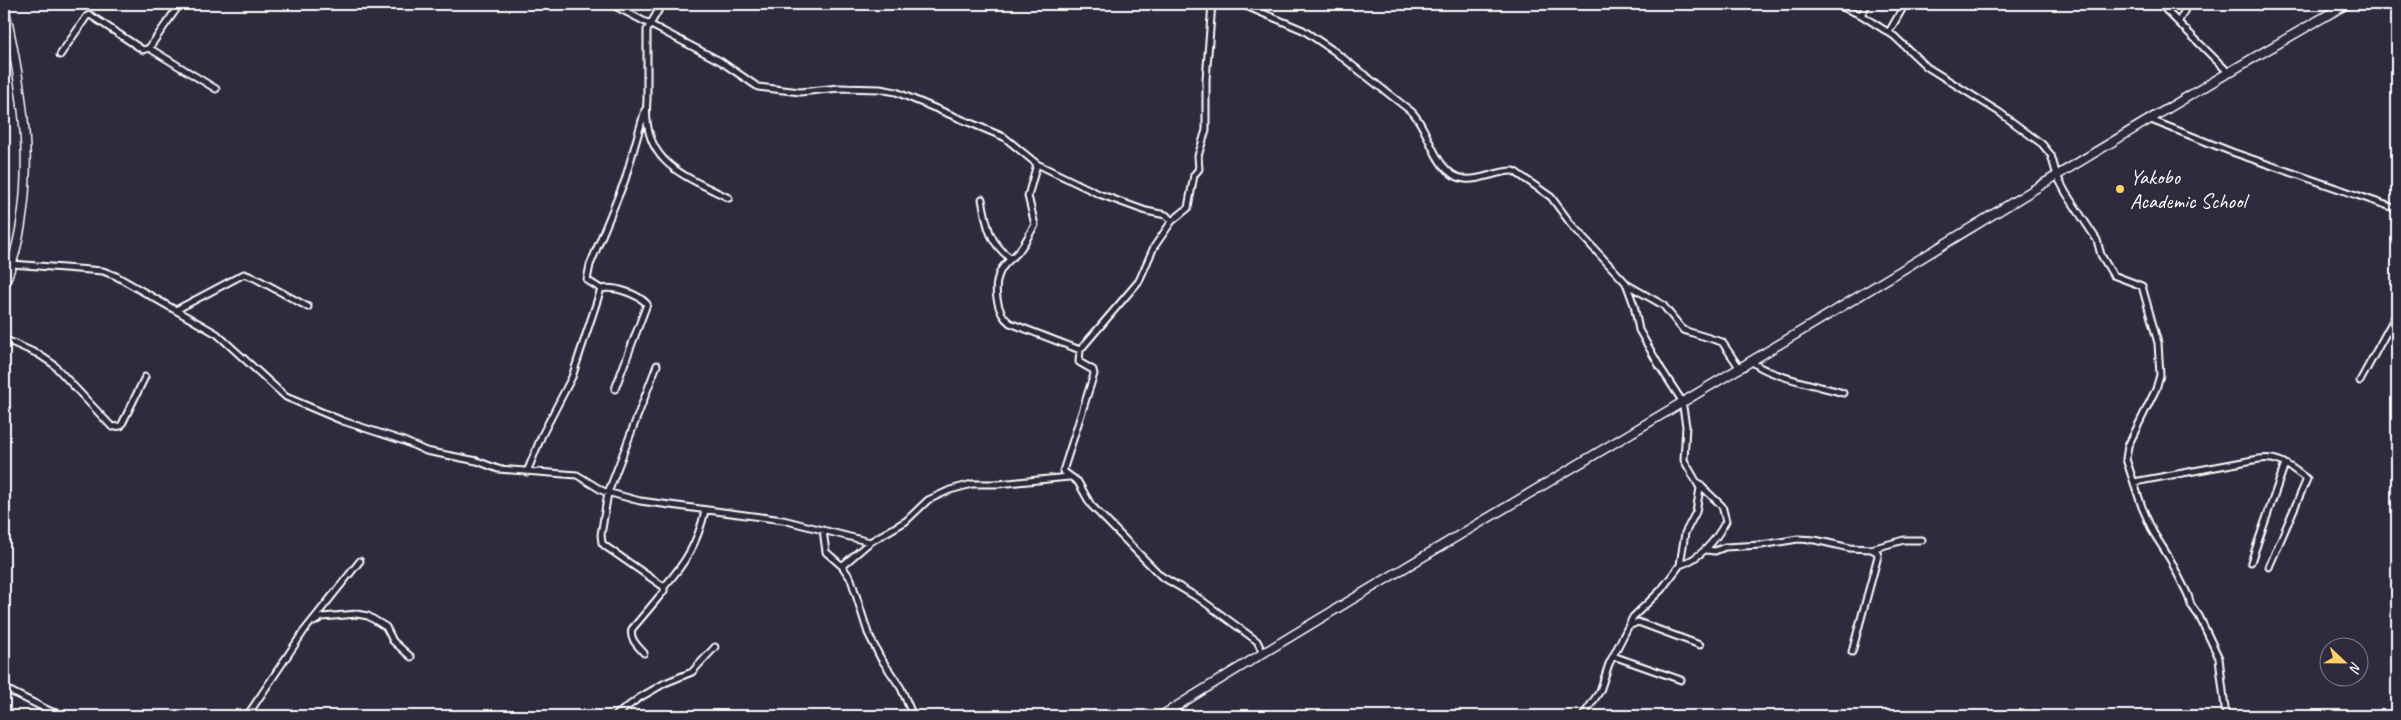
<svg xmlns="http://www.w3.org/2000/svg" width="2401" height="720" font-family="Caveat,sans-serif">
  <style>
    .lines { fill: none; stroke-linecap: round; stroke-linejoin: round }
    .street-casing { stroke: #fff; stroke-width: 9 }
    .secondary-casing { stroke: #fff; stroke-width: 11 }
    .primary-casing { stroke: #fff; stroke-width: 11 }
    .street { stroke: #2f2a3d; stroke-width: 5 }
    .secondary { stroke: #2f2a3d; stroke-width: 8 }
    .primary { stroke: #2f2a3d; stroke-width: 8 }
    .poi-dot { fill: #ffd166; stroke: #2f2a3d; stroke-width: 2 }
    .labels { text-anchor: middle; dominant-baseline: central; stroke-width: 4.5; stroke-linejoin: round; paint-order: stroke }
    .poi-label { font-size: 21px; fill: #fff; stroke: #2f2a3d; text-anchor: start }
  </style>
  <rect width="100%" height="100%" fill="#2f2a3d"/>
  <filter id="ink" filterUnits="userSpaceOnUse"><feTurbulence type="fractalNoise" baseFrequency=".02" numOctaves="2"/><feDisplacementMap in="SourceGraphic" scale="10" xChannelSelector="R" yChannelSelector="G"/><feConvolveMatrix kernelMatrix="1 2 1 2 8 2 1 2 1" color-interpolation-filters="sRGB"/></filter>
  <g filter="url(#ink)">
    <g class="lines">
      <g class="street-casing">
        <path id="street" d="M611,4L720,61L758,87L800,92L839,88L880,89L896,92L1004,137L1037,164L1099,194L1146,211L1166,215L1172,221
          M662,4L647,30V100C641,162 682,175 729,198
          M1212,4L1206,79V130L1198,156L1199,169L1194,175L1188,208L1172,221L1154,247L1139,281L1080,350L1079,362L1093,370L1094,374L1063,471L1078,482L1091,505L1161,576L1200,599L1257,641L1263,653
          M1241,4L1303,30L1334,51L1412,112C1430,129 1434,175 1465,179C1481,181 1498,170 1514,171L1551,197L1571,224L1626,283L1634,305L1639,330L1660,367L1682,401L1686,426L1684,460L1700,488L1696,512L1685,533L1680,565L1661,590L1633,617L1609,664L1600,691L1583,716
          M1835,4L1861,15L1894,36L1927,67L1999,112L2042,144L2051,155L2057,176L2066,193L2097,240L2101,255L2113,275L2142,286L2158,343L2160,375L2156,389L2128,446L2126,459L2142,507L2153,532L2170,559L2188,595L2191,605L2199,616L2219,658L2226,716
          M2160,4L2229,73
          M1861,15L1867,4
          M2179,21L2188,4
          M1889,32L1905,4
          M149,48L216,89
          M60,55L87,16L90,15L143,50L149,48L180,4
          M2151,120L2232,152L2397,209
          M1037,164L1028,196L1035,225C1029,234 1025,244 1018,252C1012,259 1004,263 1000,272C993,287 996,313 1010,323L1080,350
          M982,199C987,225 988,241 1010,258
          M12,264L103,271L116,276L217,334L286,397L343,421L404,441L426,451L477,461L498,469L577,475L603,491L640,501L783,520L870,542
          M1626,284L1663,305L1683,330L1722,342L1739,367
          M601,289C615,286 638,294 647,304L615,389
          M176,310L244,274L255,278L308,307
          M4,339L38,354L53,364L112,427L121,426L145,377
          M1752,361C1763,375 1824,387 1843,393
          M2360,381L2397,313
          M527,472L542,435L572,377L601,289L587,280L590,265L625,180L645,110
          M2134,482L2259,459C2280,456 2290,467 2307,479L2269,567
          M823,530L826,552L842,566L851,579L868,633L880,657L901,688L913,716
          M1706,550L1715,551L1725,547L1761,545L1798,539L1815,540L1850,548L1871,549L1904,540H1922
          M2251,562L2285,464
          M1680,565C1701,558 1716,540 1726,521L1722,506L1698,483
          M842,566L870,542L906,521L928,500L950,490L972,484H998L1069,477
          M664,587C686,562 697,544 705,511
          M314,622L322,617L357,614L368,616L386,627L393,641L411,657
          M1629,626L1638,622L1700,645
          M1852,652L1878,556L1877,552L1871,549
          M644,653C638,646 629,639 632,629L664,591V587L605,546L602,543L601,535L608,493L657,365
          M1613,656L1681,680
          M4,688L50,711L66,716
          M247,716L304,631L360,561
          M615,716L639,698L665,683L692,672L715,647"/>
      </g>
      <g class="secondary-casing">
        <path id="secondary" d="M1161,716C1360,592 1562,475 1763,354C1957,238 2149,116 2347,4"/>
      </g>
      <g class="primary-casing">
        <path id="primary" d="M4,6C25,98 40,195 4,286"/>
      </g>
      <use href="#street" class="street"/>
      <use href="#secondary" class="secondary"/>
      <use href="#primary" class="primary"/>
    </g>
  </g>
  <circle class="poi-dot" cx="2120" cy="189" r="5"/>
  <g class="labels">
    <g class="poi-label">
      <text x="2130" y="177">Yakobo<tspan x="2130" dy="24">Academic School</tspan></text>
    </g>
  </g>
  <rect width="2401" height="720" fill="none" stroke="#2f2a3d" stroke-width="20"/>
  <rect x="10" y="10" width="2381" height="700" fill="none" stroke="#fff" stroke-width="2" filter="url(#ink)"/>
  <g transform="translate(2344 662) rotate(112)"><circle r="24" fill="#2f2a3d" stroke="#827f8b"/>
  <path d="M0-4L9 19L0 12L-9 19Z" fill="#ffd166"/>
  <text y="-8" font-size="14" font-weight="bold" text-anchor="middle" fill="#ffffff">N</text>
  </g>
</svg>
